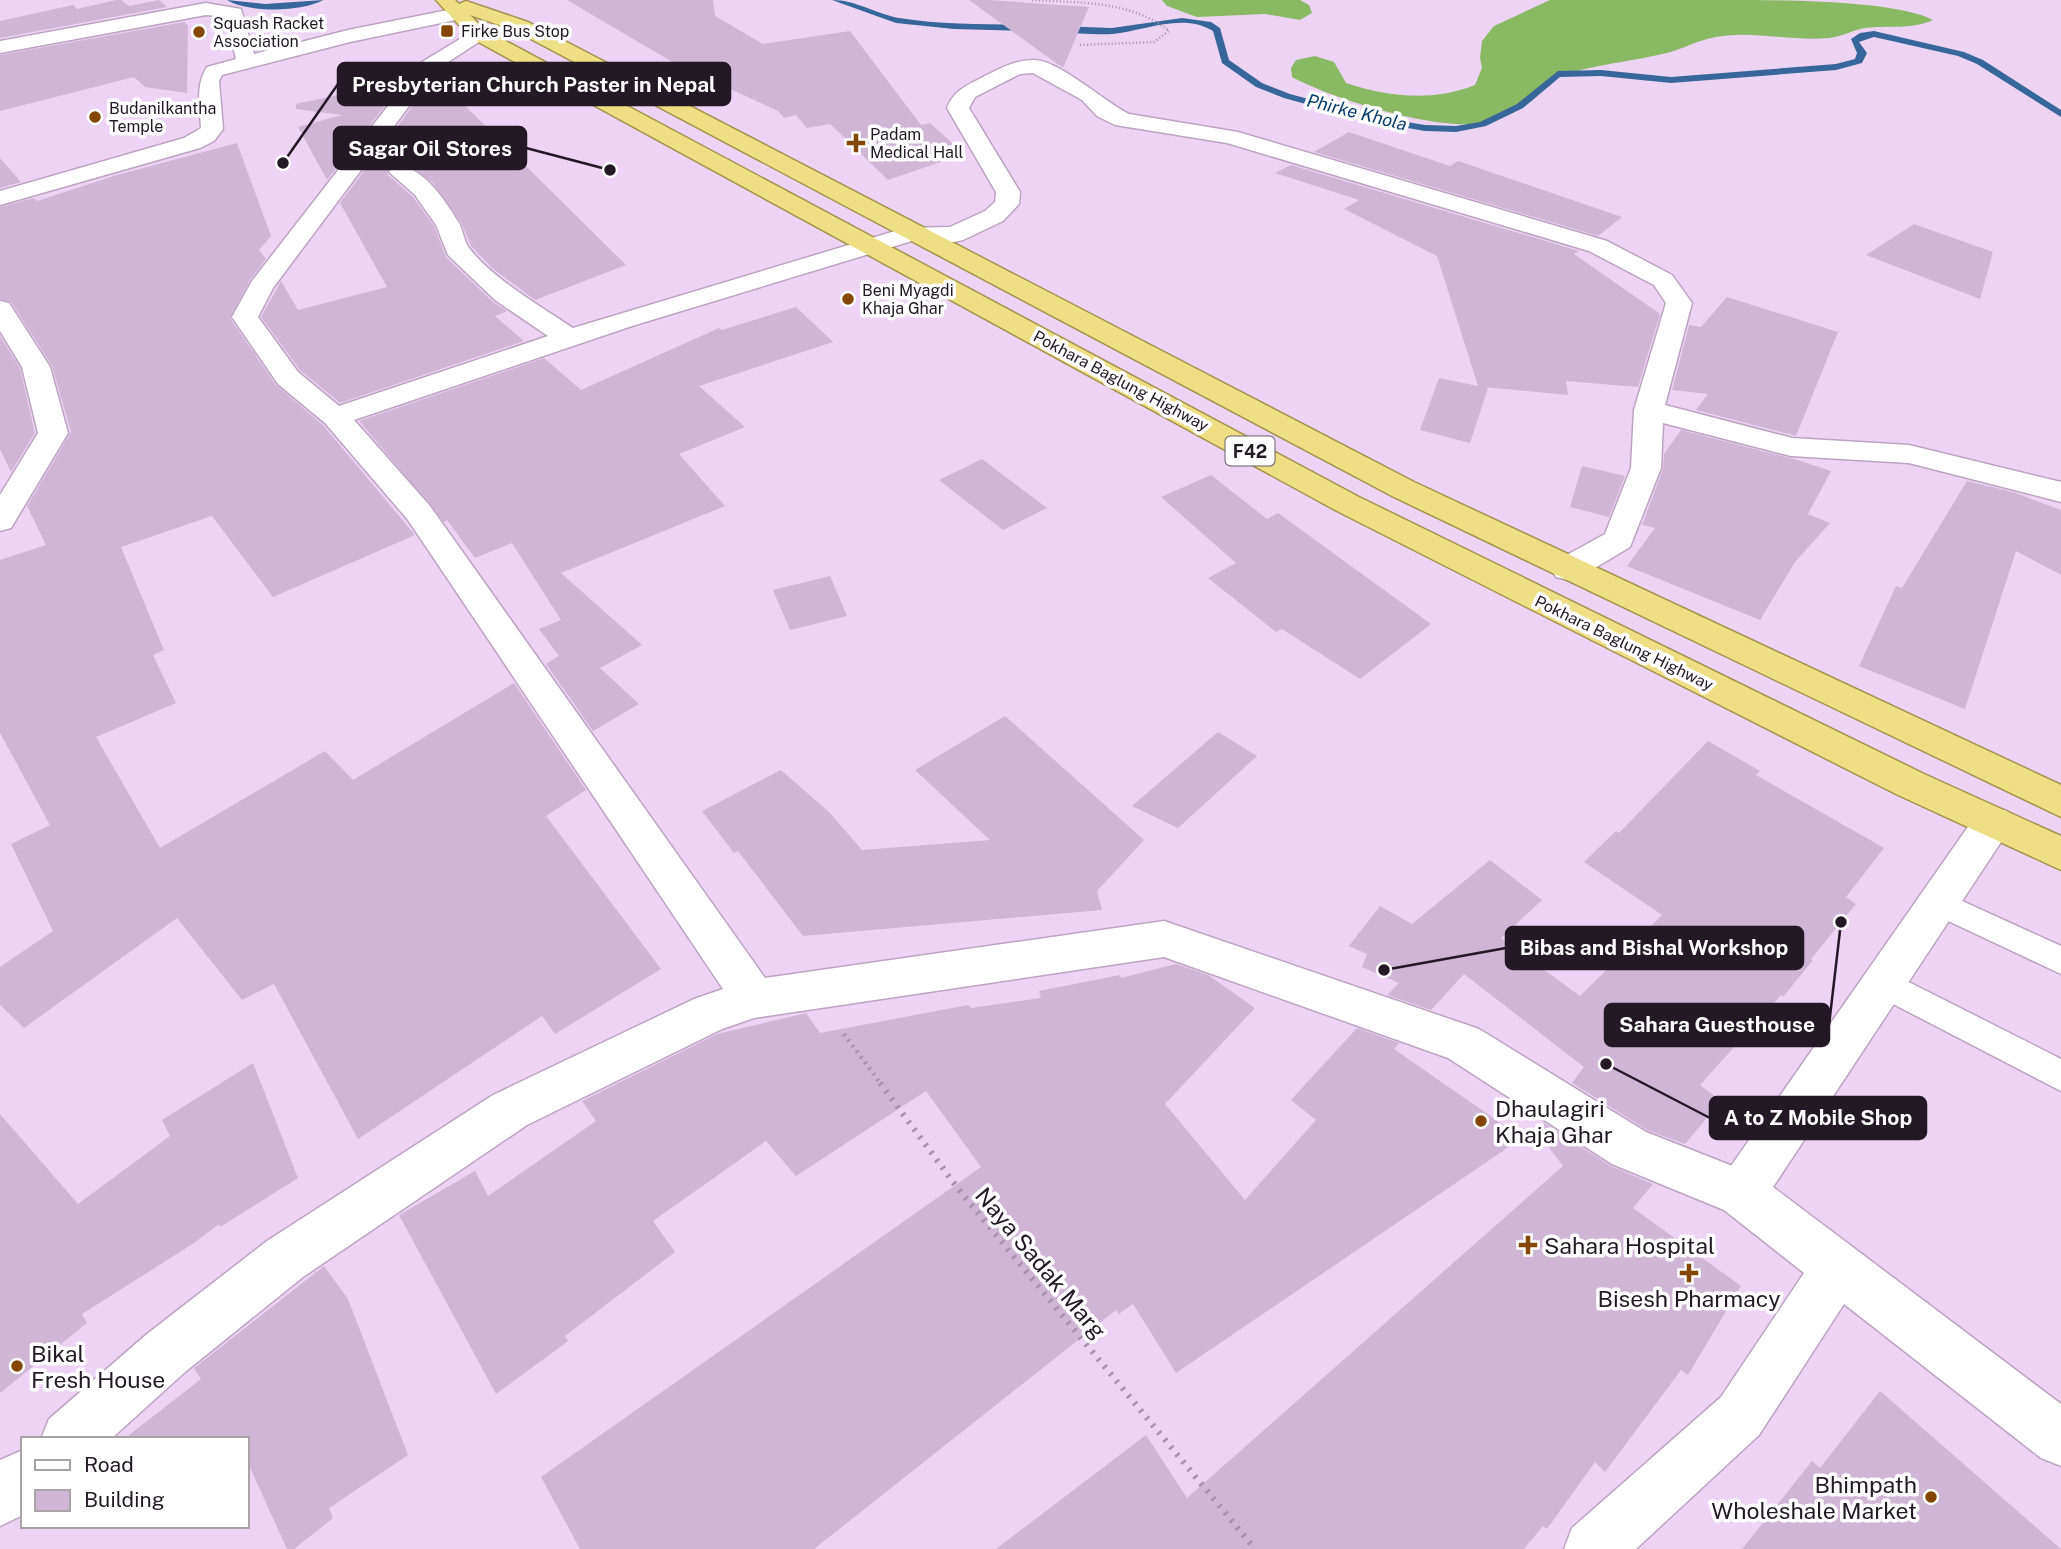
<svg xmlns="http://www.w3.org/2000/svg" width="2061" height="1549" font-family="'Public Sans',sans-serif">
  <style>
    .forest { fill: #89b963 }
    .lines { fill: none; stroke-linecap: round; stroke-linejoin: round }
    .stream { fill: #37679a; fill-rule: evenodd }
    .building { fill: #cfb6d5 }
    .service-casing { stroke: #bca4c1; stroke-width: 3 }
    .minor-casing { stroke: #bca4c1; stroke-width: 3 }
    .tertiary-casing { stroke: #bca4c1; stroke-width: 3 }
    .trunk-casing { stroke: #a3934e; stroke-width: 3 }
    .path-far2 { stroke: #a693ab; stroke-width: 2.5; stroke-dasharray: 1 2.5; stroke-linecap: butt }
    .path-far1 { stroke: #a693ab; stroke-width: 4.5; stroke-dasharray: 2 5; stroke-linecap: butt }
    .path { stroke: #a693ab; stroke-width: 6; stroke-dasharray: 2.5 7; stroke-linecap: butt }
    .service { fill: #fff; fill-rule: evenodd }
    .minor { fill: #fff; fill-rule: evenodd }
    .tertiary { fill: #fff; fill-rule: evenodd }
    .trunk { fill: #eede84; fill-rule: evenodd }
    .poi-dot { fill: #844703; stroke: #fff; stroke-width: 2.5 }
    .labels { text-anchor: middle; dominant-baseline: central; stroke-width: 7; stroke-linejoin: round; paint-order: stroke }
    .far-poi-label { font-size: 16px; fill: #221924; stroke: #fff; text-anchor: start }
    .far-street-label { font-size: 16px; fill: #221924; stroke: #fff }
    .far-water-label { font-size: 18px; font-style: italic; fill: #043c69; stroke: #fff }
    .shield { fill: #fff; stroke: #645e66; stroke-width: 2 }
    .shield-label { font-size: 18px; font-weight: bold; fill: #221924 }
    .near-poi-label { font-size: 23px; fill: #221924; stroke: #fff; text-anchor: start }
    .near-street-label { font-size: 23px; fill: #221924; stroke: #fff }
    .leader { fill: none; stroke: #221924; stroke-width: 2.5 }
    .callout-dot { fill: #221924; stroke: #fff; stroke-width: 2.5 }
    .callout { fill: #221924; stroke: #221924; stroke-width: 2.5 }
    .callout-label { font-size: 21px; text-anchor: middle; font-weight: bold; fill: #fff }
  </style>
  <rect width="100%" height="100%" fill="#edd4f4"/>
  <path class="forest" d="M1162,0H1300L1309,5L1312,13L1300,20L1265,14L1197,17L1167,6Z
    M1550,0C1609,0 1668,0 1727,0C1778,0 1894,0 1933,20C1911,30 1888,25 1865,28C1853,30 1841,37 1829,38C1788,42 1747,28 1707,39C1692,43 1678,51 1662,54C1635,61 1575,67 1553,80C1548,83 1543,90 1538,95C1519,112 1498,122 1472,124C1426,127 1333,99 1292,77L1291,68L1296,60L1315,56L1334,62L1346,83C1388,97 1433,102 1475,85L1482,68L1480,58L1482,41L1494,26Z"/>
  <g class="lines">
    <path class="stream" d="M227,0L265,4L323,0C302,12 248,13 227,0Z
      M832,0C856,0 876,14 899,18C942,25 986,24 1029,25L1033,28L1029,31L954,29L896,23Z
      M1182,18L1211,22L1220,28L1229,60L1262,83L1290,94L1371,116L1425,125L1456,126L1480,122L1517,104L1558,71L1601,70L1671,77L1836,64L1855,59L1857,53L1851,39L1860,33L1874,31L1964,52L1983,60L2061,110V117L1977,64L1958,56L1874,37L1859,42L1867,53L1862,63L1836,70L1671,83L1601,76L1560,77L1523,108L1486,126L1456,132L1425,131L1367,121L1284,98L1256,87L1222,63L1213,31C1183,12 1144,31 1112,34C1094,35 1075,33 1057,32L1053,29L1057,26L1112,28Z"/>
  </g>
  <path class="building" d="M116,0H121L129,6L159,0L167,7L0,38V21L73,5L77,9Z
    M567,0H713L715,16L763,44L850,31L921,125L930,123L964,154L888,180L830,124L807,128L796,115L784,118L778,111L728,88L725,78L710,80L674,63Z
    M969,0H988L1089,7L1063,68Z
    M184,22L188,25L187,93L145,87L134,77L0,111V55Z
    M435,76L626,265L535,300L492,268L471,246L461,222L433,183L413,167L392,164L387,174L413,197L434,226L446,257L493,302L507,311L495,316L524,341L340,403L300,370L261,317L281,281L298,310L387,287L340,203Z
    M404,81L327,180L298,127L342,115L296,109V104Z
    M1349,132L1450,166L1458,161L1622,217L1598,236L1314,152Z
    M237,143L271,236L259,250L266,259L250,280L230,318L276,385L323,425L415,535L273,597L212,516L121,547L164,650L153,655L176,703L96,737L160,848L325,751L353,780L514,683L586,790L546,816L661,969L555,1034L542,1016L358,1139L274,984L242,1000L177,918L24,1028L0,1005V967L53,931L11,844L50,825L0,733V560L46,545L27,506L71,432L52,366L11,302L0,299V207L34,198L37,201L117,175Z
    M0,158L21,182L0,188Z
    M1291,165L1579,251L1574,254L1660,314L1638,387L1566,381L1568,395L1484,387L1488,388L1470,443L1420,430L1439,378L1478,386L1437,256L1344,209L1359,200L1275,173Z
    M1914,224L1993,252L1980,299L1866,255Z
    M1727,297L1838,332L1796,436L1696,410L1708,394L1672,390L1689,325L1701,327Z
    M796,307L833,342L699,386L745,427L679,454L725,506L561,573L642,645L600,668L639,704L593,731L546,664L559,656L539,629L561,620L512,543L475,558L447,520L444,522L359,421L544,358L581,390L719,328L722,330Z
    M0,336L20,368L35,433L11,472L0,449Z
    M1681,430L1794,459L1831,471L1808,514L1830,523L1795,562L1760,620L1627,566L1655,528L1642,525L1663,469L1664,454Z
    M982,459L1047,508L1003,530L939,480Z
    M1582,466L1625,476L1609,517L1570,507Z
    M1211,475L1267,519L1278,513L1431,624L1360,679L1282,629L1276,632L1208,578L1236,563L1161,497Z
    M1967,481L2013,492L2061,510V575L2016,551L1965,709L1859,666L1896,586L1902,588Z
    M830,576L847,616L790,630L773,590Z
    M1005,716L1144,840L1097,891L1102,910L803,936L738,851L734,853L702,811L781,770L830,813L862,850L990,840L915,770Z
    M1218,732L1257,756L1178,828L1132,806Z
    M1708,741L1760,771L1756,775L1884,848L1846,897L1856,904L1811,959L1813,960L1783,997L1781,995L1700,1085L1721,1101L1685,1144L1647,1130L1572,1083L1584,1067L1464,974L1431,1010L1387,995L1399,983L1362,967L1367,954L1349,946L1380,906L1412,924L1490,860L1542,900L1501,938L1580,996L1662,915L1584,862L1616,831L1619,833Z
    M1176,964L1208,975L1255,1008L1165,1104L1245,1200L1316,1120L1291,1100L1357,1028L1399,1043L1394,1049L1522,1138L1176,1373L1133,1304L1119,1314L1116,1310L814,1549H580L541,1477L981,1167L926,1091L796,1176L766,1141L653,1221L675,1252L565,1336L568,1341L496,1394L399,1215L475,1171L488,1196L596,1121L582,1101L717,1034L806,1013L820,1033L968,1005L971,1008L1041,998L1039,991L1120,975L1121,978Z
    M253,1063L298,1178L220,1227L219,1224L194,1243L82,1314L87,1323L0,1393V1114L78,1204L170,1136L162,1120Z
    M1544,1123L1611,1166L1653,1184L1633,1208L1741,1286L1688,1375L1681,1370L1605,1472L1595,1462L1547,1529L1543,1526L1524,1549H996L1146,1435L1187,1498L1563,1166L1538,1133Z
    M324,1266L348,1299L408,1455L329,1508L333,1518L294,1549H287L247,1461V1439H124L201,1379L194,1368Z
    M1880,1391L2061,1549H1742L1812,1461L1820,1468Z"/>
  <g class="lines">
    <g class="service-casing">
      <path id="service" d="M1938,890L2061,946V974L1927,911L1923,902L1927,893Z
        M1883,969L2061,1059V1091L1872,993L1867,983L1872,973Z"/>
    </g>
    <g class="minor-casing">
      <path id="minor" d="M206,3L241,9L254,54L348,30L458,8L467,14L465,18L350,42L222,75L219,81L223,129L214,141L200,148L0,205V191L184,138L201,128C200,107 195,85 207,67L236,59L226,17L206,15L0,53V41Z
        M478,28L485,30L488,34L485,38L436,70L273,288L258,317L298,372L339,406L548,336L495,300L448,255L436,225L415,195L389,172L392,167C420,160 446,202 459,223C463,231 464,241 469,248C492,278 541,307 573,328L905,228L950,227L985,211L995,202L996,192L947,108C954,90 966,86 983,77C999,69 1015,60 1034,60C1059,60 1106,103 1129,114L1238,132L1607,241L1672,275L1692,303L1665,405L1792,438L1909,445L2061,482V502L1909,463L1791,456L1663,423L1661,468L1630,547L1580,577L1568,580L1556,577L1551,569L1556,561L1605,534L1631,468L1634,410L1666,303L1654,285L1589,251L1227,143L1115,125L1097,116L1082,100L1033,73L1020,74L975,97L969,108L1020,192L1019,204L1003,221L963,240L954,242L915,240L632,326L354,420L430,506L765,978L1164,921L1479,1029L1646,1132L1758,1176L1766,1193L1758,1210L1741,1217L1612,1164L1448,1058L1164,957L754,1018L722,1029L527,1125L303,1277L185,1372L111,1439H41L49,1419L147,1334L267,1241L493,1095L694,999L723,989L408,520L325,423L278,384L232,317L252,281L422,62Z
        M0,301L9,303L50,367L68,433L11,528L0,531V495L38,433L22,367L0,331Z
        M23,1450V1515L0,1526V1460Z"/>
    </g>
    <g class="tertiary-casing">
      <path id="tertiary" d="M1993,807L2007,811L2013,822L2007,833L1773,1187L2061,1404V1466L2041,1458L1844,1304L1759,1435L1636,1549H1564L1572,1528L1721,1397L1804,1273L1724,1210L1716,1193L1724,1176L1979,811Z"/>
    </g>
    <g class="trunk-casing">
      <path id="trunk" d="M436,0H455L459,4L466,1L528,22L1414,482L2061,785V817L1392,496L514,30L470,15L485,30L1359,497L1924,774L2061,836V870L1896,794L1337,511L471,38Z"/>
    </g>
    <path class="path-far2" d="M1032,0C1079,3 1131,0 1169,31L1154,42L1079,45"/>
    <path class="path-far1" d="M844,1034L881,1084"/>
    <path class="path" d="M880,1083L959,1190L1255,1549"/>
    <use href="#service" class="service"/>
    <use href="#minor" class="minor"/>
    <use href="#tertiary" class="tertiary"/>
    <use href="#trunk" class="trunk"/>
  </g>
  <g class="poi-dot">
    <rect x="440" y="24" width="14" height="14" rx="3.5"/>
    <circle cx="199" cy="32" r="7"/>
    <circle cx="95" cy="117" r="7"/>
    <path d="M852.5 132.5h7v7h7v7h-7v7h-7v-7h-7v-7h7z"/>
    <circle cx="848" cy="299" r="7"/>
    <circle cx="1481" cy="1121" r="7"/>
    <path d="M1524.5 1234.5h7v7h7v7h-7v7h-7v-7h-7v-7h7z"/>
    <path d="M1685.5 1262.5h7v7h7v7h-7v7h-7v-7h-7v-7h7z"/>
    <circle cx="17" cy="1366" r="7"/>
    <circle cx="1931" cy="1497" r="7"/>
  </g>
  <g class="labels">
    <g class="far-poi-label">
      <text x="213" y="23">Squash Racket<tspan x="213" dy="18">Association</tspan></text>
      <text x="461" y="31">Firke Bus Stop</text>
      <text x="109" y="108">Budanilkantha<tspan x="109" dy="18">Temple</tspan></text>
      <text x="870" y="134">Padam<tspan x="870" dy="18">Medical Hall</tspan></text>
      <text x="862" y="290">Beni Myagdi<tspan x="862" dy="18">Khaja Ghar</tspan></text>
    </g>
    <g class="far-street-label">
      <text transform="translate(1121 381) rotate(28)">Pokhara Baglung Highway</text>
      <text transform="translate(1624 643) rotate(26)">Pokhara Baglung Highway</text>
    </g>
    <g class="far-water-label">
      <text transform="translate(1357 112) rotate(14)">Phirke Khola</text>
    </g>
    <rect class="shield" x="1225.5" y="436.5" width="49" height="29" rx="5"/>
    <g class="shield-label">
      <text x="1250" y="451">F42</text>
    </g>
    <g class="near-poi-label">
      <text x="1495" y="1108">Dhaulagiri<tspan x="1495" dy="26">Khaja Ghar</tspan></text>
      <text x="1544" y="1245">Sahara Hospital</text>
      <text x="1689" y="1298" text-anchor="middle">Bisesh Pharmacy</text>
      <text x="31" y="1353">Bikal<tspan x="31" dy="26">Fresh House</tspan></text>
      <text x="1917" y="1484" text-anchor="end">Bhimpath<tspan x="1917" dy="26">Wholeshale Market</tspan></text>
    </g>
    <g class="near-street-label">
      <text transform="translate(1041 1263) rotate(50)">Naya Sadak Marg</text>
    </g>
  </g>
  <path class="leader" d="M283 163L338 84M610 170L526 148M1384 970L1506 948M1841 922L1829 1025M1606 1064L1710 1118"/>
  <g class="callout-dot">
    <circle cx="283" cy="163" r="7"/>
    <circle cx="610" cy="170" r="7"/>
    <circle cx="1384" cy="970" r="7"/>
    <circle cx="1841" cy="922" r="7"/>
    <circle cx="1606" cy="1064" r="7"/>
  </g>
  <g class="callout">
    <rect x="338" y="63" width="392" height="42" rx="7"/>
    <rect x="334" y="127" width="192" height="42" rx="7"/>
    <rect x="1506" y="927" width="297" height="42" rx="7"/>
    <rect x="1605" y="1004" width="224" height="42" rx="7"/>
    <rect x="1710" y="1097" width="216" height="42" rx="7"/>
  </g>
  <g class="callout-label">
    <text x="534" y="92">Presbyterian Church Paster in Nepal</text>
    <text x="430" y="156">Sagar Oil Stores</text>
    <text x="1654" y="955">Bibas and Bishal Workshop</text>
    <text x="1717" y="1032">Sahara Guesthouse</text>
    <text x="1818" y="1125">A to Z Mobile Shop</text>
  </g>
  <rect x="21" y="1437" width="228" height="91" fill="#ffffff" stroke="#a7a3a7" stroke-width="2"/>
  <rect x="35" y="1460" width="35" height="10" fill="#ffffff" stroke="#a7a3a7" stroke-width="2"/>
  <text x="84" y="1472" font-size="21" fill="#221924">Road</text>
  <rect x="35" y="1490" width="35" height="21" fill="#cfb6d5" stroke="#a7a3a7" stroke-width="2"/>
  <text x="84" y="1507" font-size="21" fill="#221924">Building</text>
</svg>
